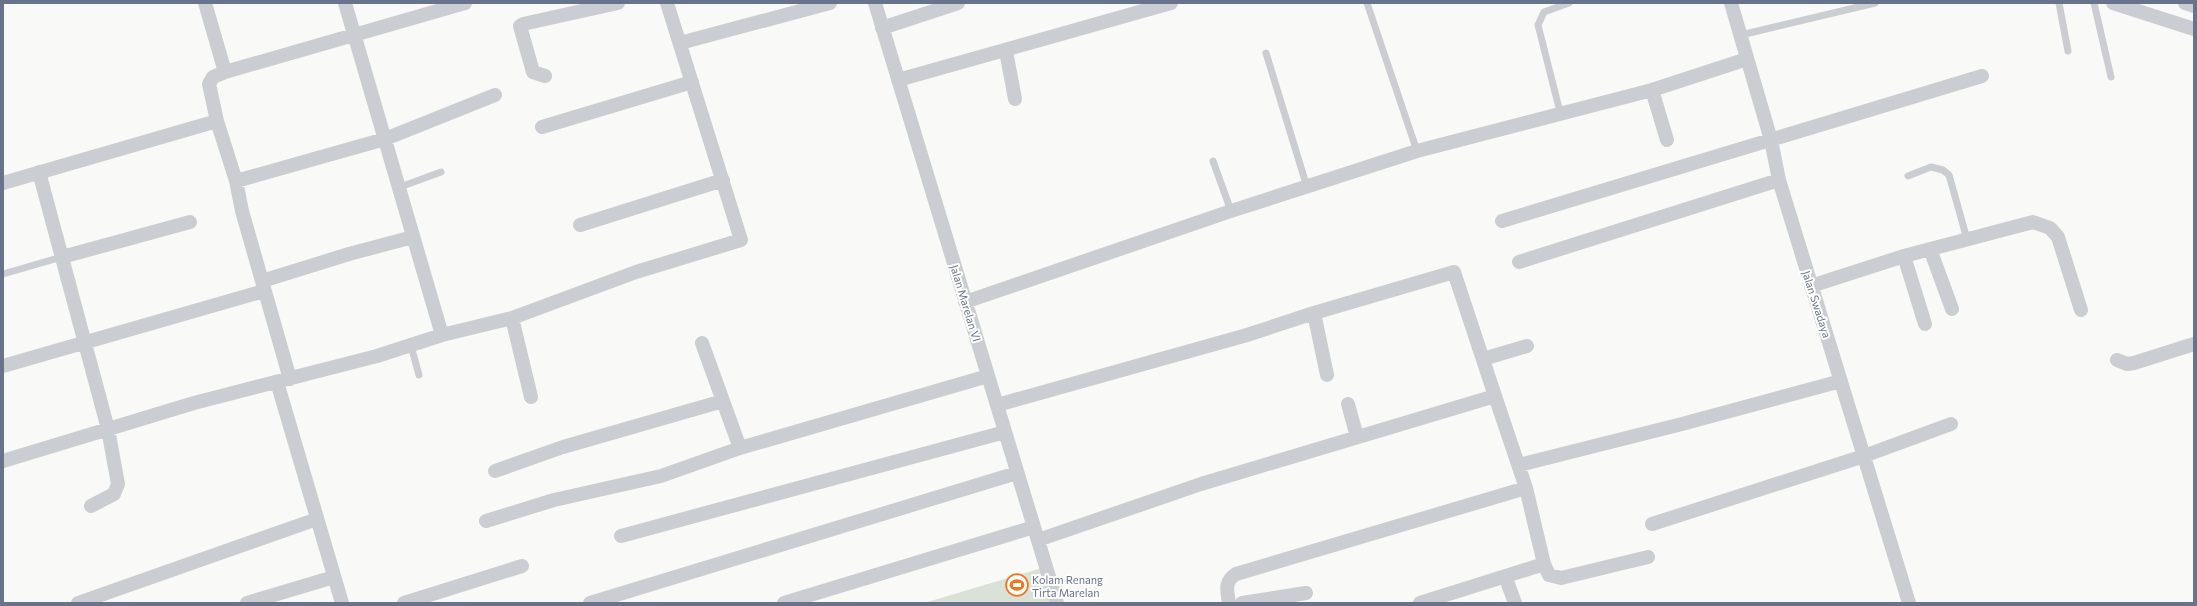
<svg xmlns="http://www.w3.org/2000/svg" width="2197" height="606" font-family="Commissioner,sans-serif">
  <style>
    .green { fill: #dae2d8 }
    .lines { fill: none; stroke-linecap: round; stroke-linejoin: round }
    .lane { stroke: #cacdd1; stroke-width: 7 }
    .street { stroke: #cacdd1; stroke-width: 14 }
    .labels { text-anchor: middle; dominant-baseline: central; stroke-width: 4; stroke-linejoin: round; paint-order: stroke }
    .street-label { font-size: 11px; fill: #67748b; stroke: #fff }
    .poi-label { font-size: 11px; fill: #67748b; stroke: #fff; text-anchor: start }
  </style>
  <rect width="100%" height="100%" fill="#f9faf7"/>
  <path class="green" d="M1045,567L1056,603H924Z"/>
  <g class="lines">
    <path class="lane" d="M1367,3L1417,151
      M2059,3L2068,51
      M2094,3L2111,77
      M1741,35L1875,3
      M1266,53L1307,187
      M1560,112L1538,25L1544,12L1569,3
      M1213,161L1231,211
      M1908,176L1931,167L1943,170L1949,175L1967,239
      M400,187L441,172
      M3,274L62,257
      M411,346L419,375"/>
    <path class="street" d="M205,3L225,72
      M345,3L442,335
      M875,3L1057,603
      M1731,3L1771,140L1779,180L1909,603
      M2113,3L2194,29
      M2185,3L2194,6
      M882,28L958,3
      M680,43L830,3
      M1006,51L1015,99
      M545,76L533,72L520,26L523,24L618,3
      M898,80L1171,3
      M1652,90L1667,140
      M217,121L236,181
      M542,127L692,82
      M39,172L108,429L118,484L114,494L91,506
      M3,183L217,121L209,84L213,77L225,72L465,3
      M1502,221L1982,76
      M580,225L723,180
      M1930,249L1952,309
      M1904,256L1925,324
      M62,257L190,222
      M1519,262L1779,180
      M262,281L349,254L413,237
      M1811,286L1904,256L2033,222L2050,228L2058,237L2081,310
      M965,302L1231,211L1417,151L1652,90L1747,59
      M1314,313L1327,375
      M512,318L531,397
      M702,343L740,448
      M1483,359L1527,346
      M2117,360L2127,364L2134,363L2194,344
      M3,366L264,291
      M290,379L242,211L236,181L385,139L495,95
      M277,382L342,603
      M1348,404L1357,437
      M997,405L1247,335L1314,313L1454,272L1495,396
      M3,461L194,403L377,356L442,335L512,318L636,272L741,240L667,3
      M1519,465L1682,424L1841,381
      M495,471L563,447L723,401
      M486,521L554,500L661,476L740,448L988,376
      M1652,524L1864,456L1951,424
      M621,536L1005,432
      M1038,540L1201,484L1495,396L1526,488L1544,564L1549,575L1561,578L1648,557
      M1505,576L1515,603
      M78,603L317,519
      M247,603L334,577
      M404,603L522,566
      M590,603L1017,473
      M784,603L1034,527
      M1229,603C1227,590 1224,582 1236,574L1526,488
      M1242,603L1306,593
      M1420,603L1544,564"/>
  </g>
  <defs>
    <g id="stadium-ring" transform="scale(1.15)"><circle r="9.5" fill="#fff" stroke="#f07721" stroke-width="1.5"/><path d="M0-5a6.5 5 0 1 0 0 10a6.5 5 0 1 0 0-10ZM-3.5-1.8h7v3.6h-7Z" fill="#f07721"/></g>
  </defs>
  <g fill-rule="evenodd">
    <use href="#stadium-ring" x="1017" y="585"/>
  </g>
  <g class="labels">
    <g class="street-label">
      <text transform="translate(966 303) rotate(73)">Jalan Marelan VI</text>
      <text transform="translate(1817 304) rotate(72)">Jalan Swadaya</text>
    </g>
    <g class="poi-label">
      <text x="1032" y="579">Kolam Renang<tspan x="1032" dy="13">Tirta Marelan</tspan></text>
    </g>
  </g>
  <rect width="2197" height="606" fill="none" stroke="#67748b" stroke-width="8"/>
</svg>
